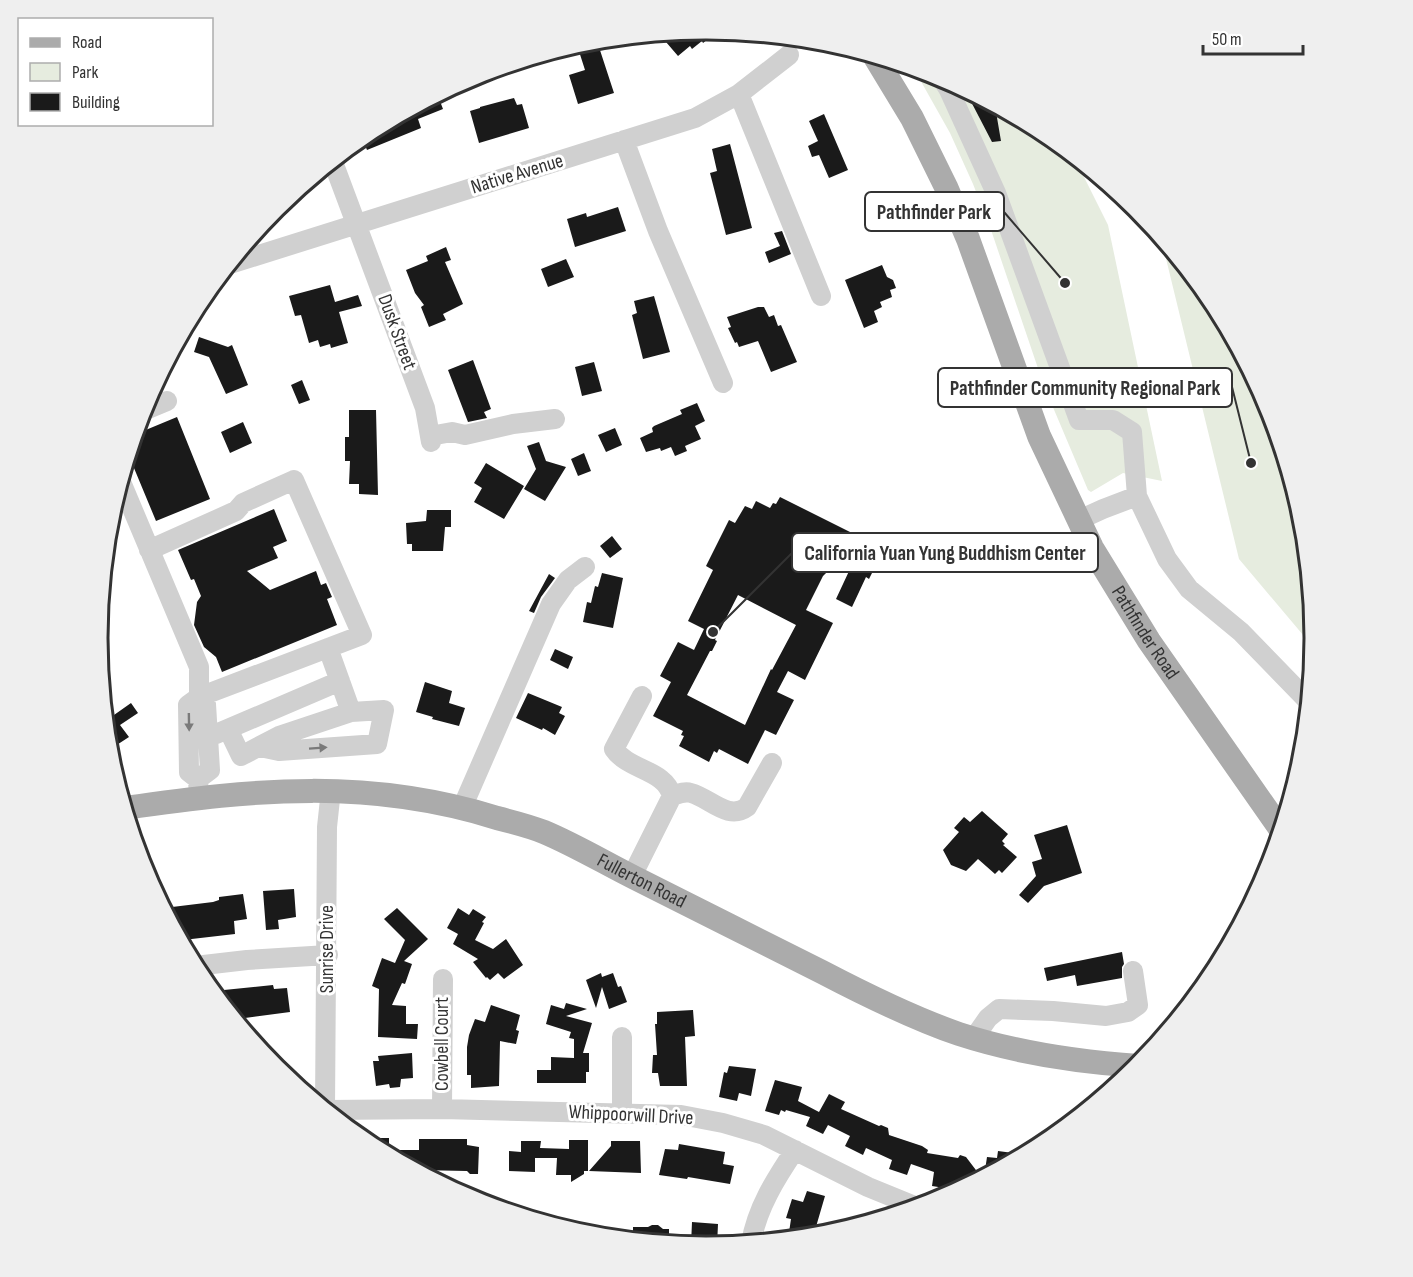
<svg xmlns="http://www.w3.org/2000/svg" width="1413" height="1277" font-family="'Sofia Sans Condensed',sans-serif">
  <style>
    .green { fill: #e6ecdf }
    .building { fill: #1a1a1a; fill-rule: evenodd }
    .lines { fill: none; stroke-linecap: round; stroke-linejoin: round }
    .minor { stroke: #d0d0d0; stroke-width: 20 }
    .major { stroke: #ababab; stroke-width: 24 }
    .oneway { fill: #7a7a7a }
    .labels { text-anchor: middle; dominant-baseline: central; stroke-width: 6; stroke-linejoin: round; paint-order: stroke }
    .street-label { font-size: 20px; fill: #333; stroke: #fff }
    .rim { fill: none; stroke: #333; stroke-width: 3 }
    .leader { fill: none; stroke: #333; stroke-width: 2 }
    .callout-dot { fill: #333; stroke: #fff; stroke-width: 2 }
    .callout { fill: #fff; stroke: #333; stroke-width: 2 }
    .callout-label { font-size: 21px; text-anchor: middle; font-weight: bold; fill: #333 }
  </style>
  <rect width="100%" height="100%" fill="#fff"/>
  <path class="green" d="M914,69L940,76L1045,133L1074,157L1108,225L1162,481L1123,473L1091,492L1088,490L1044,386L990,227L973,184L950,133Z
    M1161,238L1213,301L1269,406L1303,520L1315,639L1314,648L1239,559Z"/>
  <path class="building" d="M703,30L718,31L703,43L702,41L692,49L690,46L678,56L660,35Z
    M597,41L614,93L578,104L569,75L585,70L577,45Z
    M965,90L995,106L1001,141L992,142Z
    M438,96L443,109L418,119L421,128L367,150L362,138L369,132Z
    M514,98L517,105L522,104L529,128L479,143L470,111L480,108V107Z
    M824,114L848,170L829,178L819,155L812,157L808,146L818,141L809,121Z
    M730,144L752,228L726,235L710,173L717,171L712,149Z
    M618,207L626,231L575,247L567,219L586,213L587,217Z
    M782,231L791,254L769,263L765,252L780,246L774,233Z
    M446,247L451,260L445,262L463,304L443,314L446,320L429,327L421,307L424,305L415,293L406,270L428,261L426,256Z
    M566,259L574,277L548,287L541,269Z
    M882,265L887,277L893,280L896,288L890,290L892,297L880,302L882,307L874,311L878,322L864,328L845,280Z
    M330,285L335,302L358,295L362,306L339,312L348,343L331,348L330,344L320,347L318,340L309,343L301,315L295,316L289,296Z
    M654,296L670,352L643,359L632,315L637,313L634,301Z
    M758,307H764L769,317L774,315L778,326L781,325L797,362L771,372L758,341L739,347L737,342L735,343L728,328L731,327L727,317Z
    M199,337L228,347L232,345L248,385L226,394L209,357L194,352Z
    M473,360L491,409L484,412L487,418L468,422L448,370Z
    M594,362L602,391L582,396L575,367Z
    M302,380L310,400L299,404L291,385Z
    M697,403L705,421L695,426L701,439L685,446L687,451L675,456L671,447L661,451L660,448L646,452L640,438L653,432L652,428L654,426L682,414L680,410Z
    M349,410H376L378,495L359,494V484H349L350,461H345V437H349Z
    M177,417L210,499L156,521L129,456L131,451L140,447L136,434Z
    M243,422L252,443L230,453L221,432Z
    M615,428L622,445L606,452L598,435Z
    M539,442L546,461L566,467L545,501L524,489L536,469L527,446Z
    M584,453L591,471L578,476L571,459Z
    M486,463L524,486L504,519L474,502L482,488L474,483Z
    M780,497L862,538L823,576L806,610L833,623L805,680L788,671L777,692L794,700L776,735L765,730L748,764L719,749L717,753L714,751L709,762L679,746L684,736L681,735L683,731L653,716L671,682L660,676L678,642L694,650L704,629L688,621L713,570L706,566L729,520L735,523L745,506L752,509L756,501L770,508L773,503L776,504ZM738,595L796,625L772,670L771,669L745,725L687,695L710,651H712L717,641L715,640Z
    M274,509L287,541L273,547L278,558L247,571L270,590L316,571L321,585L326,583L332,597L327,599L337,625L222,672L216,657L204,647L194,625L197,602L201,596L194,579L191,580L178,550Z
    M427,510H451V527H445L443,551H412V544H407L406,523L426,521Z
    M612,536L622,549L610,558L600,546Z
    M864,539L884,549L869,579L866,577L852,607L836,599Z
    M602,573L623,578L613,628L583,622L587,602L591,603L595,586L598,587Z
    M549,574L555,578L541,597L534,613L529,611Z
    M555,649L573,657L568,669L550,660Z
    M425,682L452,691L449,703L465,708L459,726L432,719L433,717L416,712Z
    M528,693L562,707L559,713L565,716L555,735L543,728L542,730L516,718Z
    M131,703L138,713L120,725L129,737L109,750L105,712L114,715Z
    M982,811L1008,834L1002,841L1005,844L1003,845L1017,857L1002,873L999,870L995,874L978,859L966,871L951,865L943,850L959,832L954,828L964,817L970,822Z
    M1067,825L1082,873L1044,886L1028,903L1019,895L1036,876L1032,862L1042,859L1034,835Z
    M294,889L296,917L278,920L279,929L266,930L263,891Z
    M243,894L247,919L234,921L235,934L183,940L181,929L176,930L164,908L213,902L219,900V897Z
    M397,908L428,939L404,961L412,964L405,984L402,983L392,1005L406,1006V1024H418L417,1039L378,1037L379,989L372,986L382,958L395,963L405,940L384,919Z
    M458,908L469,915L473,909L486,917L482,922L484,923L475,940L493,949L506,939L523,965L504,979L498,973L490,980L487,977L486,978L473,962L478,959L453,944L458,934L447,928Z
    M1122,952L1124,964L1122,967V978L1077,986L1075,975L1047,981L1044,968Z
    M601,973L602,977L613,973L618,987L621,986L627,1002L609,1009L602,987L596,1008L586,980Z
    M273,985L274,989L287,988L290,1012L245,1018L246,1032L226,1007L224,990Z
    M566,1003L587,1009L566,1016L592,1023L583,1053H589V1072H586V1083H537V1070H551V1057L574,1058V1039L569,1038L571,1032L546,1024L551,1005L564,1009Z
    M491,1005L520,1015L516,1030L519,1031L516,1044L500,1041L499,1086L471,1088V1075H467V1047L469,1035L475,1019L485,1022Z
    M693,1010L695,1036L685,1037L687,1086H660L658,1073H652L653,1055H657L655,1024H657V1012Z
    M412,1053L413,1078L401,1079L400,1087L390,1088L389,1084L376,1086L373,1061H379L378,1056Z
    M729,1066L756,1069L751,1096L739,1093L737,1101L719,1097L724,1072L727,1073Z
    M775,1080L802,1087L798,1101L819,1112L829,1094L845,1102L841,1109L879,1126L881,1125L888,1128L889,1135L922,1146L928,1150L927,1153L958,1158L960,1155L966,1157L982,1178L968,1185L953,1182L951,1189L932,1186L934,1172L911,1164L907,1175L889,1169L892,1160L866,1148L863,1155L845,1146L850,1136L828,1125L823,1134L806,1126L810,1117L786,1110L785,1112L781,1110L779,1115L765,1111Z
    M360,1138H389V1150H419V1139H467V1145L479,1147L478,1174H470L467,1171L417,1170L368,1144Z
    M569,1140H588V1171H584V1174L571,1182V1175H556L557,1158H535V1172L509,1171V1151L521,1152V1141H541L540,1148L569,1149Z
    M611,1141H640L641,1173L589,1171L611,1146Z
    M679,1144L725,1152L723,1164L734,1166L730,1184L688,1177L687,1179L659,1175L665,1149L678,1150Z
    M998,1151L1013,1153L1012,1160L1014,1161L984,1177L987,1157L997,1158Z
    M807,1191L825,1196L813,1237L788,1239L791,1219L786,1218L792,1199L803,1202Z
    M692,1222L718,1224L717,1246L691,1245Z
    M652,1225H658L663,1229H669V1242L633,1240V1227H648Z"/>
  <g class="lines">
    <path class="minor" d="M941,77L949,90L996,193L1079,420H1113L1132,432L1137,496L1167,559L1189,589L1241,632L1309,702
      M739,94L821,296
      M624,140L658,231L723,383
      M333,162L425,408L431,442
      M230,264L695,118L739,94L789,55
      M143,411L167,401
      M430,436L452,432L465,435L513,424L555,419
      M121,482L199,667V697L362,635L294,480L243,503L236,511L149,550
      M1079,520L1103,509L1137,496
      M328,648L351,712
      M228,729L241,756L279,736L351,712L384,710L377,744L279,751L260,747
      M216,734L340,681
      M198,779L210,770L206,704L199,697L188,705L189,772L198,779L199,799
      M672,796C678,794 684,791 691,793C710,798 728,821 747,807L772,763
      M462,808L551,604L568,580L585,567
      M632,876L672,796C665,769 629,771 614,749L642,696
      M195,966L247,960L328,955
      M622,1037V1113
      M974,1038L988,1018L999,1009L1053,1011L1106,1016L1128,1012L1138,1005L1133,971
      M325,1109L327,827L331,790
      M442,1109L443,979
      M327,1110L442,1109L681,1115L723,1123L764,1135L868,1187L917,1207
      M751,1243C757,1208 776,1178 795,1150"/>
    <g class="major">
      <path id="s1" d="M875,57L912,118L946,187L968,239L1039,436L1092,548L1149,641L1281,830"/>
      <path id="s2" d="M125,808C257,789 368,778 497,818C513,822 529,826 544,832C575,845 605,863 635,878C697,909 760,941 822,972C866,995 912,1018 959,1034C1017,1053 1079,1062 1139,1066"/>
    </g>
  </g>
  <defs><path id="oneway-solid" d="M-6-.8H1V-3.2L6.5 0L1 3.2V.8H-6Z" transform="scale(1.5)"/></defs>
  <g class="oneway">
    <use href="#oneway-solid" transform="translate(189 722) rotate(89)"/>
    <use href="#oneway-solid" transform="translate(318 748) rotate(-4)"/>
  </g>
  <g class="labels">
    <g class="street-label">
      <text transform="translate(517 174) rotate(-17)">Native Avenue</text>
      <text transform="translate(397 332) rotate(70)">Dusk Street</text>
      <text stroke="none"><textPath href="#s1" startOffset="638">Pathfinder Road</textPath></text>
      <text stroke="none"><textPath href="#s2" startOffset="534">Fullerton Road</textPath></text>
      <text transform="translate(327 949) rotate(-90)">Sunrise Drive</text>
      <text transform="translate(442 1044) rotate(-90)">Cowbell Court</text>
      <text transform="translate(631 1115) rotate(3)">Whippoorwill Drive</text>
    </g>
  </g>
  <path d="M0 0H1413V1277H0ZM108 638a598 598 0 1 1 1196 0a598 598 0 1 1-1196 0Z" fill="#efefef" fill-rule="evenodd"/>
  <path class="rim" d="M108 638a598 598 0 1 1 1196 0a598 598 0 1 1-1196 0Z"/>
  <path class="leader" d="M1065 283L1004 212M1251 463L1232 387M713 632L792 553"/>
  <g class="callout-dot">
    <circle cx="1065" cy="283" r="6"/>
    <circle cx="1251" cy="463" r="6"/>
    <circle cx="713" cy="632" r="6"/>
  </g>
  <g class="callout">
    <rect x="865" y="192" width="139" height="39" rx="6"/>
    <rect x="938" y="368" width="294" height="39" rx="6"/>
    <rect x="792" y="533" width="306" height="39" rx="6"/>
  </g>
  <g class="callout-label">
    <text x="934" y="219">Pathfinder Park</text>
    <text x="1085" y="395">Pathfinder Community Regional Park</text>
    <text x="945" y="560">California Yuan Yung Buddhism Center</text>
  </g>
  <rect x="18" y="18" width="195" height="108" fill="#ffffff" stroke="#adadad" stroke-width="1.5"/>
  <rect x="30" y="38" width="30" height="9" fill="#ababab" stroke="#adadad" stroke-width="1.5"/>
  <text x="72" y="48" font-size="18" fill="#333333">Road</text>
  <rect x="30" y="63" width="30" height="18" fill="#e6ecdf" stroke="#adadad" stroke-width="1.5"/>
  <text x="72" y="78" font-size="18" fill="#333333">Park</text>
  <rect x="30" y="93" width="30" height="18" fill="#1a1a1a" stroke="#adadad" stroke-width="1.5"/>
  <text x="72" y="108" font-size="18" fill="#333333">Building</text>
  <path d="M1203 45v9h100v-9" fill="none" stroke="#333333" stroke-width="3"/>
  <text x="1212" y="45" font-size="18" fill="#333333" stroke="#ffffff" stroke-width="4.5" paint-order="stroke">50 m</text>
</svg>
